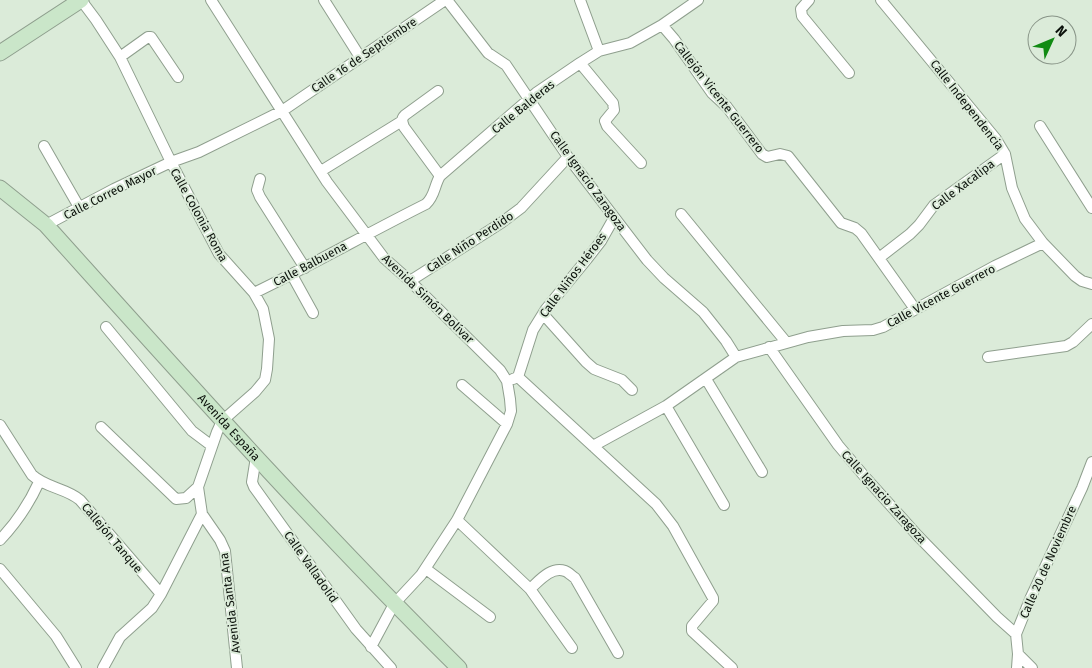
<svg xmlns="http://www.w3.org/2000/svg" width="1092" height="668" font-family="'Fira Sans',sans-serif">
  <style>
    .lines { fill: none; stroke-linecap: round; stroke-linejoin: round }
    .street-casing { stroke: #8f9f8e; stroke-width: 12 }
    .secondary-casing { stroke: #8f9f8e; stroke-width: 17 }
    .street { stroke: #fff; stroke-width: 10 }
    .secondary { stroke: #cae6c9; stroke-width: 15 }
    .labels { text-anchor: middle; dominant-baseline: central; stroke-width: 4; stroke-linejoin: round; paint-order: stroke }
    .street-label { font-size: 12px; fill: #0b110b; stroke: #dbebd9 }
  </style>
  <rect width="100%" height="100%" fill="#dbebd9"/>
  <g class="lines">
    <g class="street-casing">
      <path id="street" d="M81,0L96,20L120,57L171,162L219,254L254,293L263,309L269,339L267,369L265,380L255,392L222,421L217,432L198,487L202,514L161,594L152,608L120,637L103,668
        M211,0L327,182L384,258L410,281L500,370L507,381L510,399L511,411L507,424L457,520L421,575L394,604L371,647
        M324,0L360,57
        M447,0L488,53L506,65L568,157L647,260L664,278L703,312L726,341L736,357
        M580,0L599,51
        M809,0L801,9L802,16L849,73
        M881,0L996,139L1005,154L1012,188L1025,219L1043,243L1075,276L1082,281L1092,284
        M662,25L674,39L712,93L727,107L762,154L767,157L780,154L788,156L841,223L855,228L861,233L915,309
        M120,57L148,37H151L178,77
        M580,63L613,103L614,110L605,121L607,126L641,163
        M438,91L405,115C401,119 402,121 404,127L440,176
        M1040,126L1092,208
        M44,146L79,207
        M321,171L402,121
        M260,179L257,190L260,197L305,268
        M681,214L786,342
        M46,225L114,189L171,162L199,152L282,111L445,0
        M879,258L910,234L919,225L934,205L1005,154
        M292,275L313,313
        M410,281L501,223L521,208L568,157
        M254,293C312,265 368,233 426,204C435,196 434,186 440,176L536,93L580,63L599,51L630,43L662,25L698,0
        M543,314L586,362L594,369L622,380L632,390
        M106,327L192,431L212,446
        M769,347L838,445L865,477L918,536L997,617L1016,634
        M988,357L1066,346L1073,342L1092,324
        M518,377L656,504L673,526L713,598V601L692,626V631L732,668
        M513,379L518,377L533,330L546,309L587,259L601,241L614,218
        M706,379L762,472
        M462,385L507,424
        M666,406L724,505
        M0,425L32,475C46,488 66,488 80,500L161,594
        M101,427L176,499L186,498L198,487
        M593,446L666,406L736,357L808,337L843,331L873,330L883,327L995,266L1043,243
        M256,457L252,482L254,487L356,629L391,668
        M202,514L220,540L225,551L237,668
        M457,520L530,589L572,648
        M0,540C17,522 29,504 39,482
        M0,569L56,636L76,668
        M426,569L490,617
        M530,589C539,581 551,566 565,571C568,572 572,576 575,578L618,653
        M1018,654L1032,668
        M1017,668L1018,654L1016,634L1031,597L1082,488L1092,462"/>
    </g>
    <g class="secondary-casing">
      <g id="secondary">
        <path d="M0,53L81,0"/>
        <path id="s1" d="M0,188L46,225C181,375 315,526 459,668"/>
      </g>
    </g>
    <use href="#street" class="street"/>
    <use href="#secondary" class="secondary"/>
  </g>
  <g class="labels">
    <g class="street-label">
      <text transform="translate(364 55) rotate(-34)">Calle 16 de Septiembre</text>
      <text transform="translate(719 97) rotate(52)">Callejón Vicente Guerrero</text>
      <text transform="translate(967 105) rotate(52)">Calle Independencia</text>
      <text transform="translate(523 107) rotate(-39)">Calle Balderas</text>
      <text transform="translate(588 181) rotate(54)">Calle Ignacio Zaragoza</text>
      <text transform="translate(963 185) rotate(-37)">Calle Xacalipa</text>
      <text transform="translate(110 193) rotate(-27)">Calle Correo Mayor</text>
      <text transform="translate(199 215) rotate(61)">Calle Colonia Roma</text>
      <text transform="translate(470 242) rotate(-33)">Calle Niño Perdido</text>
      <text transform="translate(310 264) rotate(-28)">Calle Balbuena</text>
      <text transform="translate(573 275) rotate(-53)">Calle Niños Héroes</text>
      <text transform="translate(941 296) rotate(-28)">Calle Vicente Guerrero</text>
      <text transform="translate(428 299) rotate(44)">Avenida Simón Bolívar</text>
      <text stroke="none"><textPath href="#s1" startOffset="332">Avenida España</textPath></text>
      <text transform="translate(884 497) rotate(48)">Calle Ignacio Zaragoza</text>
      <text transform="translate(112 538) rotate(50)">Callejón Tanque</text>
      <text transform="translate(1048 562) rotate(-66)">Calle 20 de Noviembre</text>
      <text transform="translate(311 567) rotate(55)">Calle Valladolid</text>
      <text transform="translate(230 603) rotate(-97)">Avenida Santa Ana</text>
    </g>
  </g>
  <g transform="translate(1052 40) rotate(46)"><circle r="24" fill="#dbebd9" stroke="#889487"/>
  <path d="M0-4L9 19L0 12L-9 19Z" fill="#118b13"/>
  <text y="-8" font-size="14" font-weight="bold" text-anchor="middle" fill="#0b110b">N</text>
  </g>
</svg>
